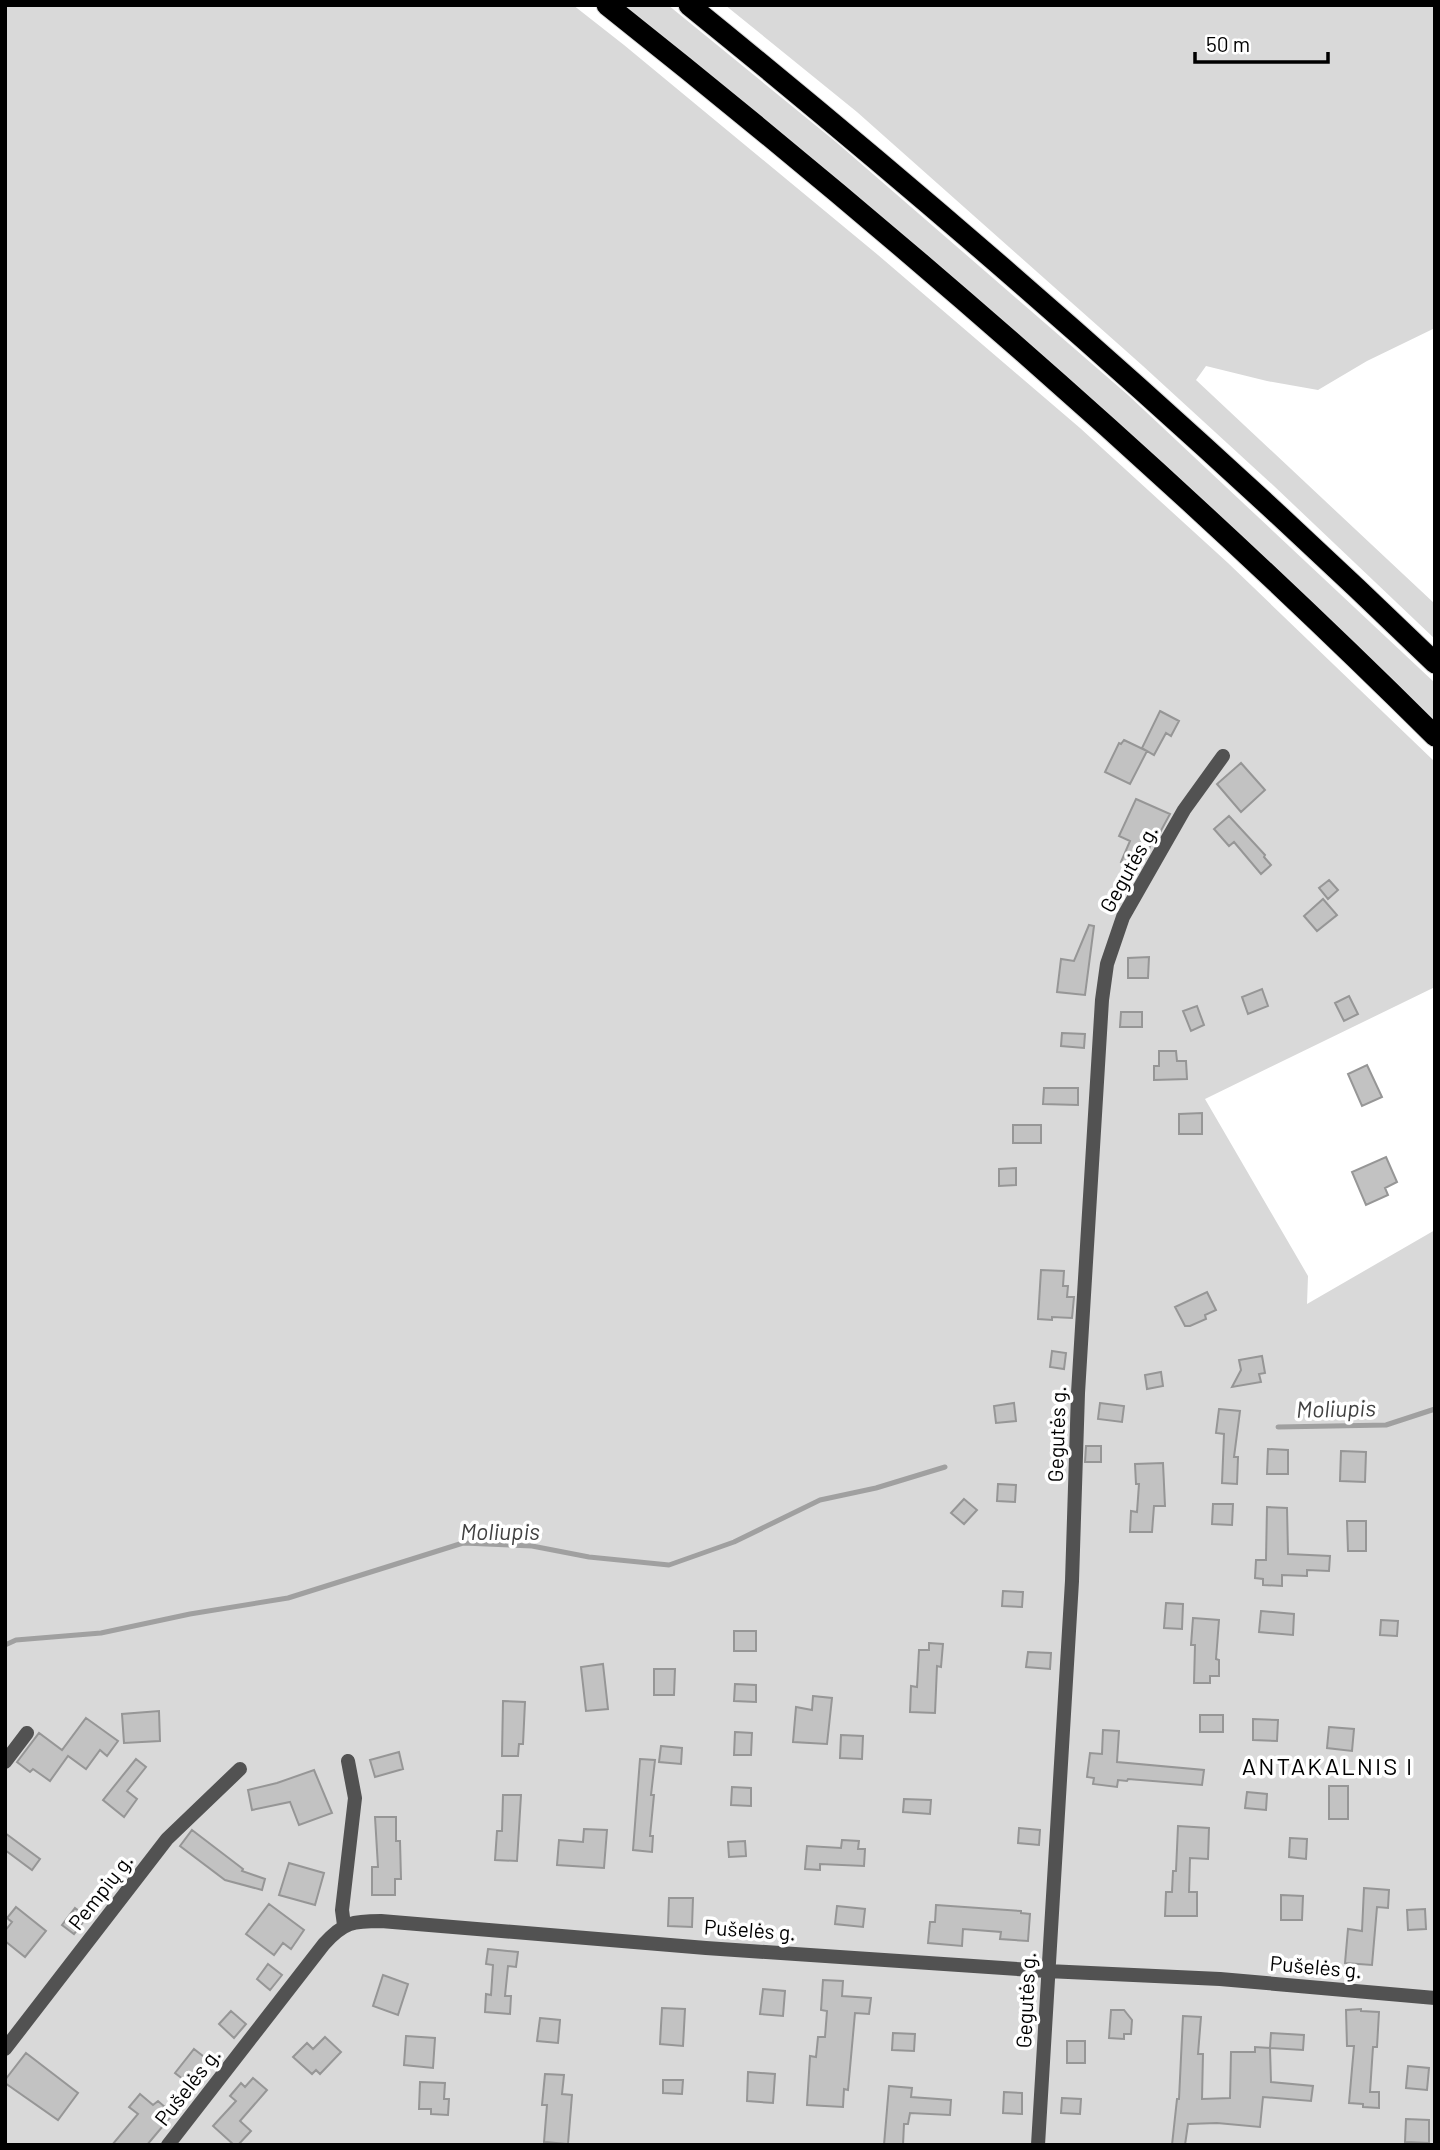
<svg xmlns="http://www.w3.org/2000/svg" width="1440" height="2150" font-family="Barlow,sans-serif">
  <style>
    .green { fill: #d9d9d9 }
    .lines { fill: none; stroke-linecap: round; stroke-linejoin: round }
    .stream { stroke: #a0a0a0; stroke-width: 5 }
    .building { fill: #c2c2c2; stroke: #969696; stroke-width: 2 }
    .motorway-casing { stroke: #dbdbdb; stroke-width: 23 }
    .minor { stroke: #525252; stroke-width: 14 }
    .motorway { stroke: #000; stroke-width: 21 }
    .labels { text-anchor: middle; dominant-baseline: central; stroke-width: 7; stroke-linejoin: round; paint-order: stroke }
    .street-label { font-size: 21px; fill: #000; stroke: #fff }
    .water-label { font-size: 23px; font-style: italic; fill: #414141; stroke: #fff }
    .quarter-label { font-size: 24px; letter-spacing: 2px; fill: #000; stroke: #fff }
  </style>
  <rect width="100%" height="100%" fill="#fff"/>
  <path class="green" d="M5,5H573L624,45L878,255L1080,428L1228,563L1435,762V987L1205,1099L1308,1276L1307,1304L1435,1230V2145H5Z
    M624,5H668L836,142L1128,395L1435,683V720C1177,467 904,232 624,5Z
    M725,5H1435V328L1367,361L1318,390L1267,381L1206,366L1196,380L1435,604V639L1274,486L1143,366L857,112Z"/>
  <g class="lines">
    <path class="stream" d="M1278,1427L1386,1425L1435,1409
      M5,1645L16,1640L101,1633L190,1614L288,1598L463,1543L532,1546L589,1557L669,1565L734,1542L820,1500L876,1488L945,1467"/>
  </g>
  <path class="building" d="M1160,711L1179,721L1171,736L1166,733L1154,755L1142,748Z
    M1124,740L1147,751L1130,784L1105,772L1119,743L1121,744Z
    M1241,763L1265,790L1241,812L1217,784Z
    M1136,799L1170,814L1157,838L1154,837L1149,849L1144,847L1135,868L1121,862L1130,841L1119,836Z
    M1229,816L1265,855L1264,857L1271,865L1261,874L1234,842L1229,846L1214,829Z
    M1329,880L1338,890L1328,899L1319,888Z
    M1323,899L1337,915L1317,931L1304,916Z
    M1089,925L1094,926L1085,995L1057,992L1061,959L1074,961Z
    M1149,957L1148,978H1128V958Z
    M1262,989L1268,1006L1248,1014L1242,997Z
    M1349,996L1358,1014L1344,1021L1335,1003Z
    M1197,1006L1204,1025L1191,1031L1183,1011Z
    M1121,1012H1142V1027H1120Z
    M1062,1033L1085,1034L1084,1048L1061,1046Z
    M1159,1051H1176L1177,1061H1186L1187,1079L1154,1080V1066H1159Z
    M1367,1065L1382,1097L1362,1106L1348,1074Z
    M1044,1088H1078V1105L1043,1104Z
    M1202,1113V1134H1179V1114Z
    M1013,1125H1041V1143H1013Z
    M1386,1157L1397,1182L1385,1188L1388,1195L1366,1205L1352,1172Z
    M1016,1168V1185L999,1186V1169Z
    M1041,1270L1064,1271L1063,1286H1068L1067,1297H1074L1072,1318L1052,1317V1320L1038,1319Z
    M1207,1292L1216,1310L1205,1315L1206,1319L1190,1326H1185L1175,1307Z
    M1052,1351L1066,1353L1064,1369L1050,1367Z
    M1262,1356L1265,1373L1259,1374L1261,1382L1232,1387L1241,1370L1239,1360Z
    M1161,1372L1163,1386L1147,1389L1145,1375Z
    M1014,1403L1016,1421L996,1423L994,1406Z
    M1100,1403L1124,1406L1122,1422L1098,1419Z
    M1219,1409L1240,1411L1234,1457H1238L1237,1484L1222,1483L1224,1434L1216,1433Z
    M1086,1446H1101V1462H1085Z
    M1268,1449L1288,1450V1474H1267Z
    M1341,1451L1366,1452L1365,1482L1340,1481Z
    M1163,1463L1165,1506H1154L1152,1532H1130L1131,1511L1137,1512L1139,1484H1136L1135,1464Z
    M998,1484L1016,1485L1015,1502L997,1501Z
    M964,1499L977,1510L964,1524L951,1513Z
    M1213,1504H1233L1232,1525L1212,1524Z
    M1267,1507L1287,1508L1288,1554L1330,1556L1329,1571L1307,1570V1576L1282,1575V1586L1263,1585V1579L1255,1578L1256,1560H1266Z
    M1347,1521H1366V1551H1348Z
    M1003,1591L1023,1592L1022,1607L1002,1606Z
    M1166,1603L1183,1604L1182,1629L1164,1628Z
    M1261,1611L1294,1614L1293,1635L1259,1632Z
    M1193,1618L1219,1620L1216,1659L1219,1660V1676H1210V1683H1194L1195,1645H1191Z
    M1381,1620L1398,1621L1397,1636L1380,1635Z
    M734,1631H756V1651H734Z
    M929,1643L943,1644L941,1667L937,1666L935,1713L910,1712L911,1686L917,1687L919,1650H929Z
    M1028,1652L1051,1653L1050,1669L1026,1667Z
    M603,1664L608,1709L586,1711L581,1667Z
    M654,1669H675L674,1695H654Z
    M735,1684L756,1685V1702L734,1701Z
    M813,1696L832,1698L827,1744L793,1742L796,1707L812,1710Z
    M503,1701L525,1702L523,1744H519L518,1756H502Z
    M159,1711L160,1741L124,1743L122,1714Z
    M1200,1715H1223V1732H1200Z
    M86,1718L118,1741L107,1756L100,1750L86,1769L68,1756L50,1781L33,1769L30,1772L17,1762L39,1733L62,1750Z
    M1253,1719L1278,1720L1277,1741L1253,1740Z
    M1329,1727L1354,1729L1352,1751L1327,1748Z
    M1103,1730L1119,1731L1117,1762L1204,1770L1202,1785L1128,1779L1127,1781L1118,1780L1117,1787L1093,1784L1094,1778L1087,1777L1090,1753L1102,1754Z
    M735,1732L752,1733L751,1755H734Z
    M841,1735L863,1736L862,1759L840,1758Z
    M661,1746L682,1748L681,1764L659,1762Z
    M399,1752L403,1769L375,1777L370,1760Z
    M136,1759L146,1767L127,1791L137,1799L124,1817L103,1800Z
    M640,1759L655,1760L651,1795H654L650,1836H653L652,1852L633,1850Z
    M314,1770L332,1813L299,1825L290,1802L252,1810L248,1790L277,1783Z
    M1329,1786H1348V1819H1329Z
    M732,1787L751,1788V1806L731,1805Z
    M1247,1792L1267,1794L1266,1810L1245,1808Z
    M503,1795H521L517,1861L495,1860L497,1831H502Z
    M904,1799L931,1800L930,1814L903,1812Z
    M375,1817H396V1841H400L401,1879H395V1895H372V1867H378Z
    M1178,1826L1209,1828L1208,1859L1190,1858L1189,1892H1197V1916H1165L1166,1892H1172L1173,1871H1176Z
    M1019,1828L1040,1830L1039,1845L1018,1843Z
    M584,1829L607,1830L604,1868L557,1865L559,1840L583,1842Z
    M192,1830L243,1869L242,1871L265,1879L262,1890L225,1880L180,1846Z
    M5,1833L40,1859L32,1870L5,1850Z
    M1290,1838L1307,1839L1306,1859L1289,1857Z
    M842,1840L859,1841L858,1849H865L864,1866L820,1864V1870L805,1869L807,1846L841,1848Z
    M745,1841L746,1856L729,1857L728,1842Z
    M289,1863L324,1873L315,1905L279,1895Z
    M1364,1888L1389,1890L1388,1908L1377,1907L1372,1965L1345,1963L1348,1929L1362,1931Z
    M1281,1895L1303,1896L1302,1920H1281Z
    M669,1898H693L692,1927L668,1926Z
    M269,1904L304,1930L291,1949L283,1943L274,1955L246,1934Z
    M936,1905L1021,1911V1913L1030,1914L1028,1941L1000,1939L1001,1932L963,1929L962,1946L928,1943L930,1922H935Z
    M837,1906L865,1909L863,1927L835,1924Z
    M16,1907L46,1931L25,1957L5,1941V1931L12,1922L7,1918Z
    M75,1908L87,1917L74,1934L62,1925Z
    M1425,1909L1426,1929L1408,1930L1407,1910Z
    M488,1949L518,1952L516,1967L508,1966L505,1996H511L510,2014L485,2012L486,1994L491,1995L493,1965L486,1964Z
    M268,1964L282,1975L270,1990L257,1979Z
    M383,1975L408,1984L398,2015L373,2006Z
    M823,1980L843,1981L842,1996L871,1998L869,2014L855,2013L848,2090L844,2089L843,2107L807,2105L810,2056L816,2057L818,2037H825L827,2011L821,2010Z
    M763,1989L785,1991L783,2016L760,2014Z
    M662,2008L685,2009L683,2046L660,2044Z
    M1361,2009V2011L1379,2012L1377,2047H1373L1370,2092H1379V2108L1363,2107V2104L1349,2103L1354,2046H1347L1346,2010Z
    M1111,2010H1124L1132,2020L1131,2034H1124V2039L1109,2038Z
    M231,2011L246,2024L234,2038L219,2024Z
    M1183,2016L1201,2017L1198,2054H1203L1202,2099L1230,2098L1231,2052H1255V2047L1270,2048L1271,2082L1313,2086L1311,2101L1263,2097L1260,2127L1217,2123L1188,2124L1185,2145H1172L1177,2099H1179Z
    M540,2018L560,2020L558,2043L537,2041Z
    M893,2033L915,2034L914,2051L892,2050Z
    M1271,2033L1304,2035L1303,2050L1270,2048Z
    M406,2036L435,2038L433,2068L404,2065Z
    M325,2037L341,2052L320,2074L316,2070L312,2074L293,2057L307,2043L313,2049Z
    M1067,2041H1085V2063H1067Z
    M194,2049L208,2060L188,2083L175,2073Z
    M26,2053L78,2093L58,2120L5,2083V2080Z
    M1408,2066L1429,2068L1427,2090L1406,2088Z
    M748,2072L775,2074L773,2103L747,2101Z
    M545,2074L564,2075L562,2094L572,2095L568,2144L544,2142L547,2105H542Z
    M253,2078L267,2090L240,2121L251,2131L238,2145H234L213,2126L236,2101L230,2096L241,2083L245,2087Z
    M663,2080H683L682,2094L663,2093Z
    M420,2082L445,2083L444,2099H449L448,2115L431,2114V2109H419Z
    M889,2086L912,2088L911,2097L951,2100L950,2115L910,2113L908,2124H904L903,2145H884Z
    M1004,2092L1022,2093V2114L1003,2113Z
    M140,2094L153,2105L158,2101L173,2114L147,2145H112L138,2114L129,2107Z
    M1062,2098L1081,2099L1080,2114L1061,2113Z
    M1406,2119L1429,2120V2143L1405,2142Z"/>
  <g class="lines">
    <g class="motorway-casing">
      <path id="motorway" d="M607,5C893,232 1175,478 1435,736
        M689,5C947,214 1196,432 1435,663"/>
    </g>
    <path class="minor" d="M5,1762L27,1733
      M344,1925L342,1910L355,1798L348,1761
      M5,2049L167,1839L240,1769
      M168,2145L324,1944C344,1922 353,1921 381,1921L706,1948L1047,1971L1220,1979L1435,1998
      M1038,2145L1072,1581L1078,1393L1102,1000L1107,964L1123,917L1184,810L1223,756"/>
    <use href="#motorway" class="motorway"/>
  </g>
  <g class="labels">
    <g class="street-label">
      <text transform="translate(1128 868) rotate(-61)">Gegutės g.</text>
      <text transform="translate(1056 1434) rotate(-88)">Gegutės g.</text>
      <text transform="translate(100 1891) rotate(-52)">Pempių g.</text>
      <text transform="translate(750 1929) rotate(4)">Pušelės g.</text>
      <text transform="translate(1316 1966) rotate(5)">Pušelės g.</text>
      <text transform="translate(1025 2000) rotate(-87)">Gegutės g.</text>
      <text transform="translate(187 2086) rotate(-52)">Pušelės g.</text>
    </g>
    <g class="water-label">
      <text transform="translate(1336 1408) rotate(-1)">Moliupis</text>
      <text x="500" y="1531">Moliupis</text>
    </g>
    <g class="quarter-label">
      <text x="1328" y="1765">ANTAKALNIS I</text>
    </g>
  </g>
  <rect width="1440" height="2150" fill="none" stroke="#000000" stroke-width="14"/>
  <path d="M1195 52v10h133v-10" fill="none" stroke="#000000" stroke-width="3.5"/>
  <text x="1206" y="52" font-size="21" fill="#000000" stroke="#ffffff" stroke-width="5" paint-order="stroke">50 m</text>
</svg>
